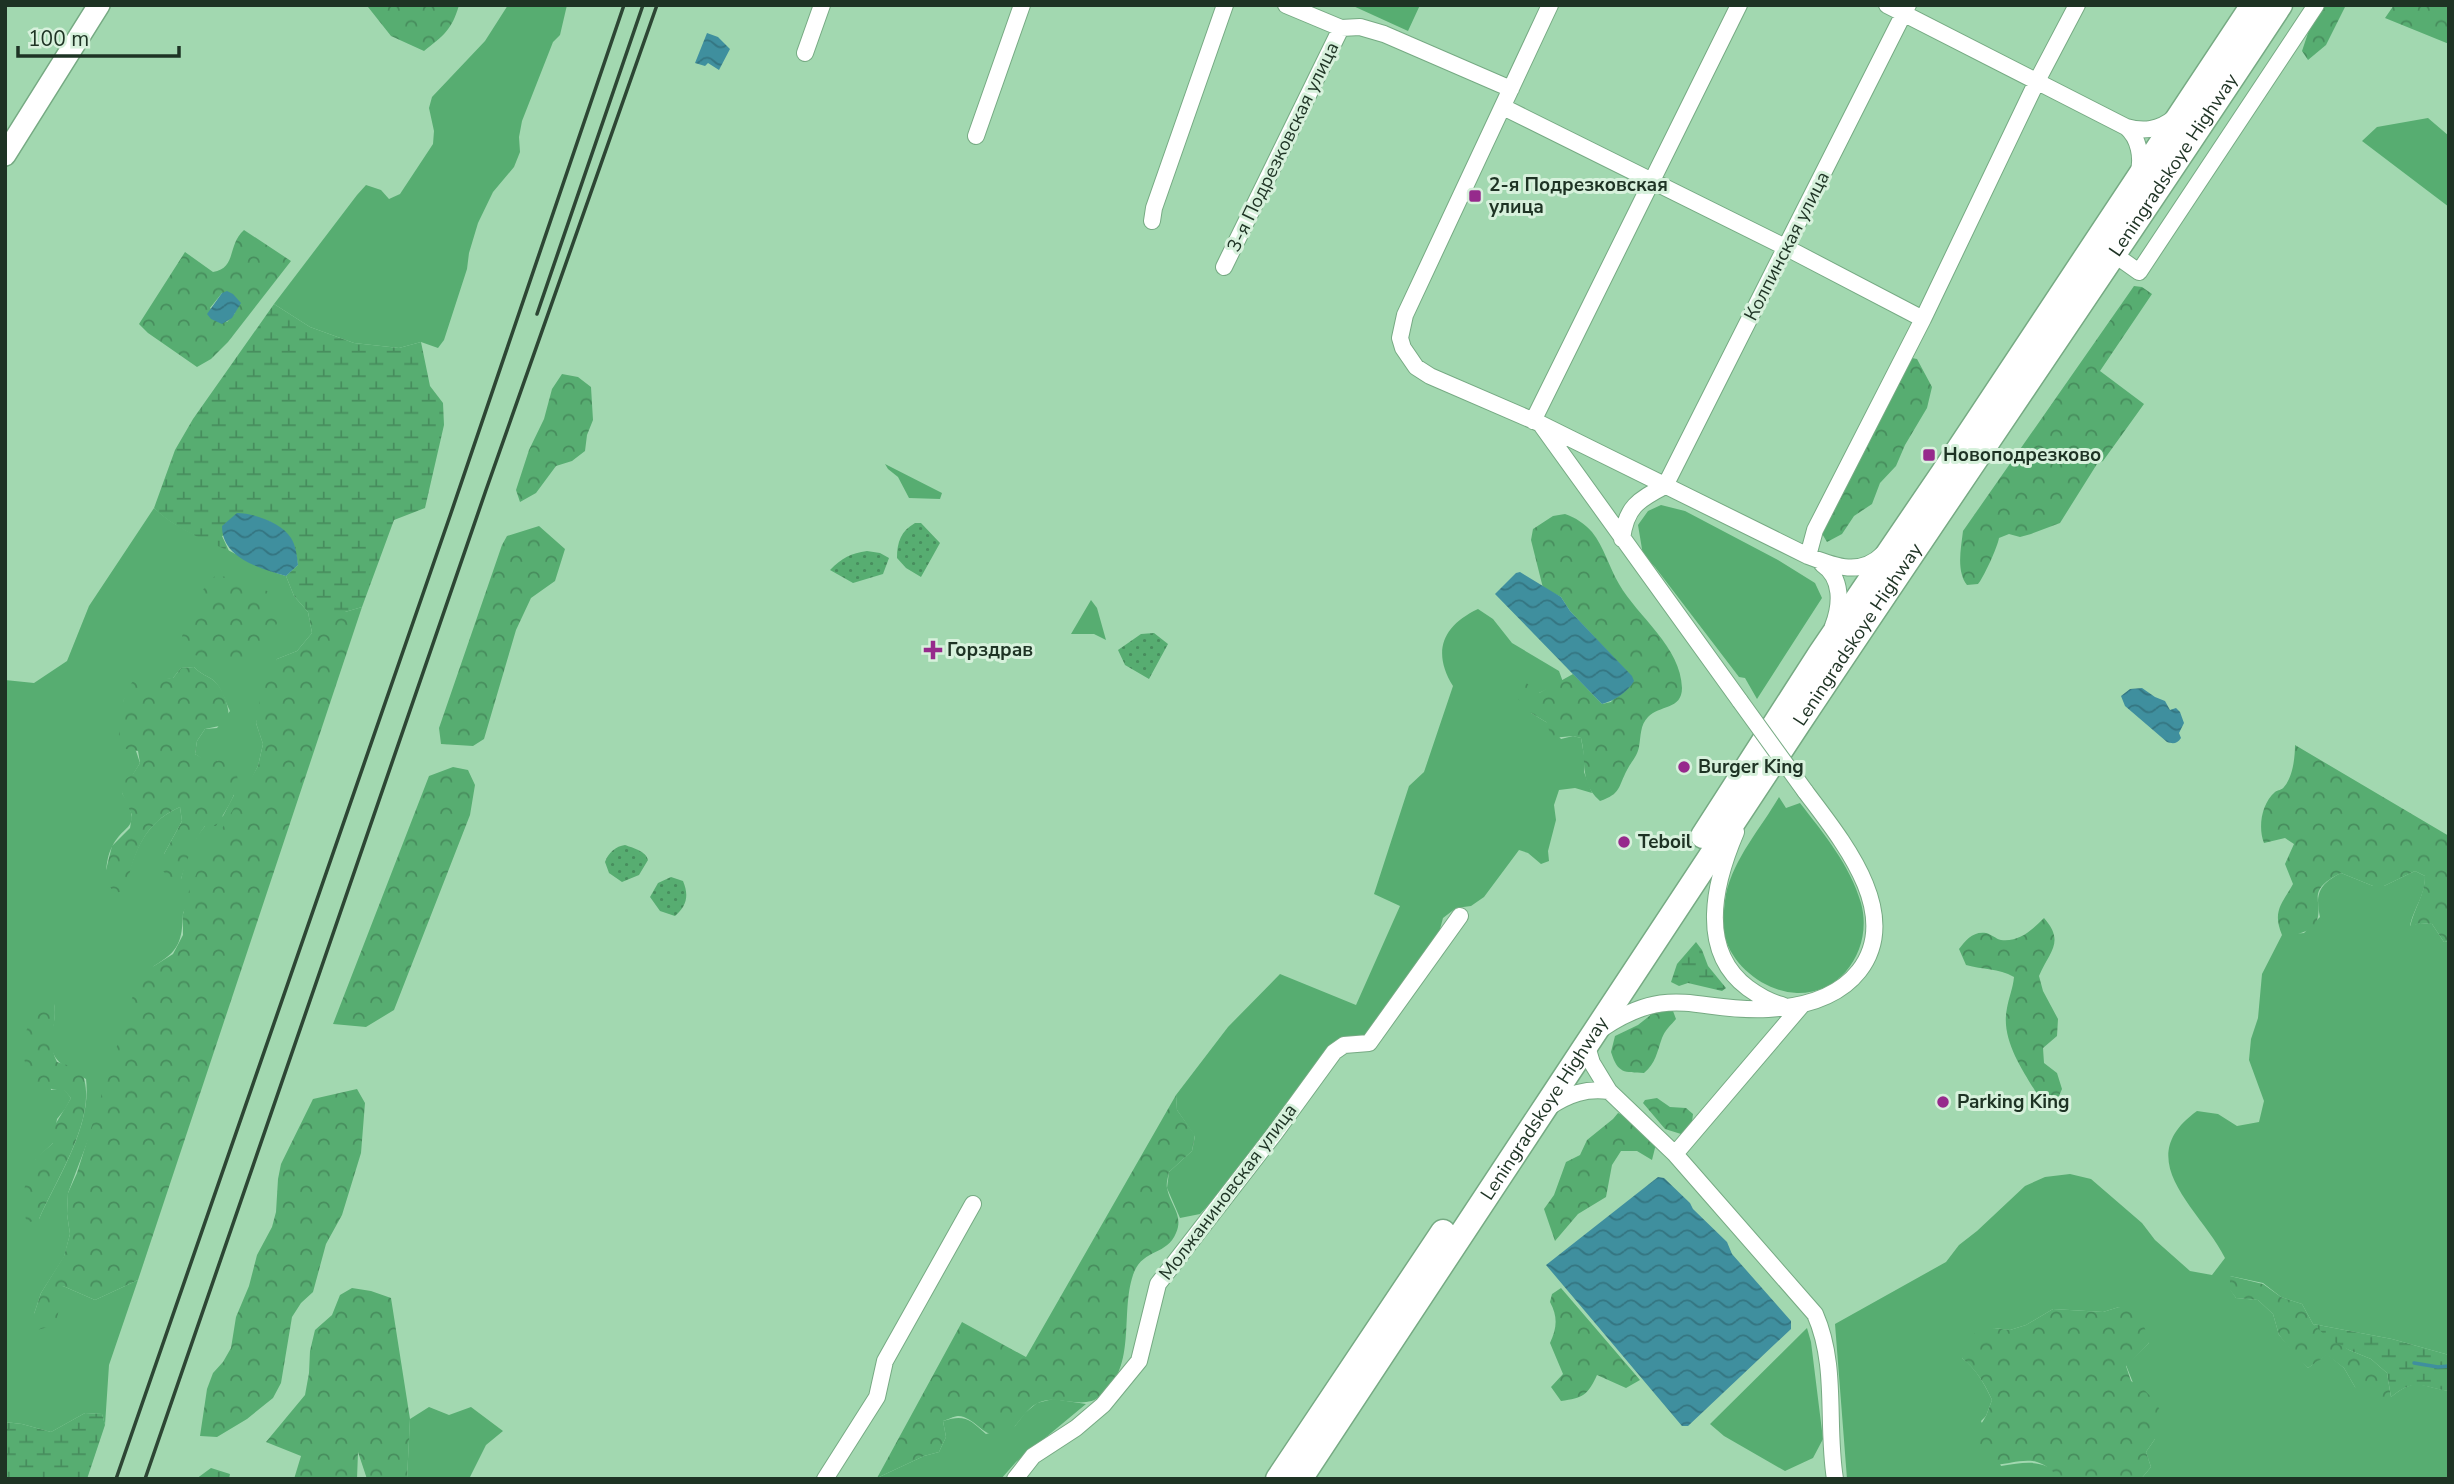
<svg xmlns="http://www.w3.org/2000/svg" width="2454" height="1484" font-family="'Nunito Sans',sans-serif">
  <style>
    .grass { fill: #57ad71; fill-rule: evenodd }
    .forest { fill: url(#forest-crowns); fill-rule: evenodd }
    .wetland { fill: url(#wetland-marsh) }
    .park { fill: url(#park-dots) }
    .water { fill: url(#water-waves) }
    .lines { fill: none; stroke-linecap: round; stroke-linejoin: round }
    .stream { stroke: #3f8f9e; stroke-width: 3.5 }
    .minor-casing { stroke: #76aa83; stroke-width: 18 }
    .major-casing { stroke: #76aa83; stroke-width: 24 }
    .highway-casing { stroke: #76aa83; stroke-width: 27 }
    .minor { stroke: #fff; stroke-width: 16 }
    .major { stroke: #fff; stroke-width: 21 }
    .highway { stroke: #fff; stroke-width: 24 }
    .rail { stroke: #2d4634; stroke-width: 3.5 }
    .minor-bridge-casing { stroke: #76aa83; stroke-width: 18; stroke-linecap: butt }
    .minor-bridge { stroke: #fff; stroke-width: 16 }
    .poi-dot { fill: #962a8c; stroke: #d7f1dc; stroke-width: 2.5 }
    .labels { text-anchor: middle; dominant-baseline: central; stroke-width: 6; stroke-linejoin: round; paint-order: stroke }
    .street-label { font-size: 19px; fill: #1e3324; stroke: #d7f1dc }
    .poi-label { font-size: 19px; font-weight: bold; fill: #1e3324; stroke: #d7f1dc; text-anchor: start }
  </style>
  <defs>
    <pattern id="forest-crowns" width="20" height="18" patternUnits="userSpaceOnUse" patternTransform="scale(1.75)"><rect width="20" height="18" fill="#57ad71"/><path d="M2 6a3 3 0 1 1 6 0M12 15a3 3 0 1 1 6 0" fill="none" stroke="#478d5d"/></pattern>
    <pattern id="wetland-marsh" width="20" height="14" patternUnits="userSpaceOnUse" patternTransform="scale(1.75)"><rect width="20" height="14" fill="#57ad71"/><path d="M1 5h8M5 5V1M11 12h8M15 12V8" fill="none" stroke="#478d5d"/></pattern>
    <pattern id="park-dots" width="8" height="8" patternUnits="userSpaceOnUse" patternTransform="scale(1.75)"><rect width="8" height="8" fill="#57ad71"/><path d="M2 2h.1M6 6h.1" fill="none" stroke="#478d5d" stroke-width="1.8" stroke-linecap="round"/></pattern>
    <pattern id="water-waves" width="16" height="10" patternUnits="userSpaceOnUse" patternTransform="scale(1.75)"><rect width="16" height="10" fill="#3f8f9e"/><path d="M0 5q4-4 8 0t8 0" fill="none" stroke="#347581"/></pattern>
  </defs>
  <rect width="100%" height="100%" fill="#a2d8b0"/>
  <path class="grass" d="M508,5H567L560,35L553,42L522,121L519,137L520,152L514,167L493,192L478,223L469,253L467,269L444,340L438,348L421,342L399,348L354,343L310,327L274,304L357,195L366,185L381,190L389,199L400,194L433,144L434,131L429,108L432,97L485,41Z
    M1351,5H1420L1408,31Z
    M2428,118L2449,136V207L2362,141L2377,127Z
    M885,464L942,493L940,499L909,498L898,477L888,469Z
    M1661,505L1685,511L1778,560L1815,583L1822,598L1757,699L1745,678L1739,677L1655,567L1643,555L1638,525L1648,511Z
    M154,508C175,528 200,537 226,549C246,559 264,570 286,576L294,596L308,612L312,633L297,651L277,659L256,723L263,744L258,766L183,913C182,942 179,951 154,966L68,1193L67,1214L70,1234L64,1257L41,1293L34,1314L63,1286L95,1300L138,1280L109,1365L105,1425L102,1414L85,1413L51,1432L22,1424L5,1422V680L34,683L67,661L89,606ZM194,667C202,675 206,675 213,680C222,687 225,702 230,711L217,728L205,729L197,741L195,754L205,761L218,760L234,795L223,816L205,826L198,835L187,855L181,879L164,854L182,821L180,807C151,820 140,839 130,869L106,870C107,863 108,854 112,847C124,822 144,830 122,793L140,763L123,712L124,699L149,677L160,680L173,678L181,668ZM41,1004H54C56,1015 54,1021 52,1032C47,1061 64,1066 86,1079C92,1127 57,1178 39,1219L35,1160L53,1143L57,1119L65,1109L71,1098L63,1088L51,1090Z
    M1091,600L1097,608L1106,640L1094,634H1071Z
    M1478,609L1493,619L1512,643L1559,671L1563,682L1539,693L1531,713L1546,722L1561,739L1573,736L1581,738L1585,761L1584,772L1592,793L1575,788L1559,790L1554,805L1556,820L1548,851L1549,861L1541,864L1528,853L1519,850L1484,897L1471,906L1456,908L1443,918L1436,944L1370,1031L1359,1039H1343L1248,1162L1200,1214L1180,1218L1167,1188L1169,1172L1192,1151L1195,1136L1177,1110L1176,1095L1228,1027L1280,974L1356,1005L1400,906L1374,894L1409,786L1424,772L1453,686C1432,652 1442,626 1478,609Z
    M1779,797L1786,808L1800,803C1824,834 1850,865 1861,903C1873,946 1844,994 1797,993C1766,992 1733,967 1725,937C1722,925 1724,907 1726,894C1734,858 1761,828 1779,797Z
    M2415,871L2425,876C2425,897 2414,907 2410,926L2420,923L2432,924L2444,942L2449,941V1355L2392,1339L2313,1324L2302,1304L2281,1297L2263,1283L2230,1276V1289L2236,1298L2258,1300L2273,1314L2279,1335L2308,1368L2327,1354L2344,1368L2355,1387L2391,1397C2417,1376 2421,1387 2449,1391V1479H2141L2151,1467L2146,1452L2155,1439L2126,1365L2149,1343L2119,1307L2103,1312L2053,1309L2026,1325L2010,1330L1994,1328L1962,1358C1977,1370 1984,1383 1992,1400L1986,1416L1981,1421L2001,1466C2028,1462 2043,1458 2064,1479H1847L1835,1324L1946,1262L1959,1245L1977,1231L2025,1186L2045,1177L2070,1174L2091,1179L2142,1223L2155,1240L2190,1271L2212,1275L2225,1258C2200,1208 2129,1160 2197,1111L2218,1114L2237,1126L2259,1122L2264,1101L2249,1060L2251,1039L2258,1018L2262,974L2282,935L2304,933L2320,917C2315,894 2319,884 2341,873L2373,886H2384Z
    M1807,1328L1811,1342L1823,1439L1813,1458L1785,1471L1724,1436L1710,1424Z
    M1053,1399L1086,1404L1016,1462L1001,1479L877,1478L924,1456L939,1452L946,1437L943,1421C964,1414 970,1419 986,1434L1015,1426L1025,1413L1037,1403Z
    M429,1407L449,1415L471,1407L503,1431L486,1445L469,1479H407L410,1419Z"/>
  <path class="forest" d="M359,5H459C452,30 443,36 424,51L391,36L368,7Z
    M2325,5H2346L2326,45L2308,60L2302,51L2309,30Z
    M2394,5H2449V44L2385,18Z
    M244,230L291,261L228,342L211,359L197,367L148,333L139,324L185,252L213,272C237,268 227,245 244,230ZM222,293L235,313L227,322L210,308Z
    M2134,286L2142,287L2152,294L2100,371L2144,404L2103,461L2097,464L2060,523L2031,534L2020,537L2009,534L1999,538C1998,546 1983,579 1978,584L1967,585C1956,571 1961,548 1963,531Z
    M1912,358L1917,359L1932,387L1927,408L1905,445L1896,466L1880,483L1872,504L1854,516L1842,534L1827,542L1821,532Z
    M562,374L578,377L591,387L593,420L587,435L585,451L572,461L556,466L536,493L520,502L516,490L529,450L544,419L552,389Z
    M1565,514C1576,518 1584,523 1592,532C1604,547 1609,567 1619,584C1638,617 1681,647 1682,688C1682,710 1659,705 1648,717C1640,725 1641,736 1639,747C1637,757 1631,762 1627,770C1618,787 1621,794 1600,801C1579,783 1587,762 1581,738L1573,736L1552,738L1546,722L1531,713L1518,699L1524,681L1539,693L1573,674L1602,704L1611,702L1631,676L1570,611L1561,597L1543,588L1531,540L1533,529L1553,516Z
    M539,526L565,549L555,581L531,598L516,630L484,739L473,746L441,744L439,728L502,545L507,536Z
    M215,576C237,576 254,584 273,594L280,614L273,635L250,658L240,662L187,654L180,645C188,613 191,601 215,576Z
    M362,607L138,1280L95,1300L63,1286L56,1325L33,1331L34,1314L41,1293L64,1256L70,1234L67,1214L68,1193L77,1173L132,998L146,975L154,966L173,954L183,935V914L189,891L197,872L258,766L263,744L256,723L264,677L277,659L297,651L312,633L308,612H345Z
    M194,667C202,675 206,675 213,680C225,689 230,711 229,724L205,729L197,741L195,754C209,763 214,757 227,763C252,774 226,811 216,826H205C193,842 187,860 181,879L168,877L160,867L164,854L182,821L180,807C143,823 134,854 125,891L114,893L107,882L106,870L112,846L130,828L132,815L122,793L123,781L133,774L140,763L138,751L126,749L119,738C119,722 122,682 140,677C151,675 162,679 173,678L181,668Z
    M2295,745L2449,836V941L2444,942L2432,924L2420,923L2410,927C2414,908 2425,895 2425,876L2415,871L2384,886H2373L2341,873C2301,893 2328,901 2314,928L2293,936L2282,935C2272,911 2282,904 2293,884L2285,864L2294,844L2285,838L2264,843C2258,828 2261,804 2275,792C2278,790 2282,790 2284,787C2293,777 2295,757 2295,745Z
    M453,767L468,770L475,785L470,815L394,1010L366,1027L333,1024L429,776Z
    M2044,918C2065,942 2050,951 2039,976L2043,991L2058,1019L2057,1036L2043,1048L2044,1063L2057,1073L2062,1089L2056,1103L2040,1099C2025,1073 2000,1041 2007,1008C2009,997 2013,988 2014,977C1998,968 1983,970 1966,965L1959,949C1966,940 1973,931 1986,933C1991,934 1996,939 2001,940C2020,942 2032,930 2044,918Z
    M54,1003C58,1024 46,1041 57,1062L80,1069C103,1110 55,1181 39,1219L27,1223C21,1205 23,1174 36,1158C41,1153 48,1148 53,1143L52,1130L71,1098L63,1089C32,1092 21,1068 24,1040C25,1028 35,1015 41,1004Z
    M1665,1009L1673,1011L1676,1019C1671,1025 1665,1030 1662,1038C1657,1052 1656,1063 1644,1073C1624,1072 1618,1074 1611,1052L1615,1036L1638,1025L1657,1010Z
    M357,1089L365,1103L361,1153L342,1215L326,1244L313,1292L301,1303L292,1317L281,1383L273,1398L247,1419L217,1437L200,1436L207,1389L213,1373L223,1362L231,1348L236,1317L249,1286L257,1255L272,1227L276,1212L278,1179L281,1164L313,1099Z
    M1176,1095L1177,1110L1195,1135L1192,1151L1169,1172C1168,1177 1166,1183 1167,1188C1170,1205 1184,1215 1176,1233C1167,1256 1142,1248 1133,1275C1120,1314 1137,1365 1102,1395C1081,1413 1057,1391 1036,1404C1023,1411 1016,1432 1001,1435C982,1438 976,1417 958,1416C954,1416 947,1420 943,1421L946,1437L939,1452L924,1456L877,1478L962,1322L1026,1357Z
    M1657,1098L1670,1107L1686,1108L1693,1114L1692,1122L1681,1134L1665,1129L1643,1103L1645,1100Z
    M1618,1113L1634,1120L1656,1144L1652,1160L1637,1151H1621L1612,1165L1606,1197L1578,1214L1555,1241L1544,1209L1554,1195L1566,1162L1580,1155L1587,1140L1613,1119Z
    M2230,1276L2263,1284L2281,1297L2302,1304L2313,1324L2349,1350L2371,1359L2387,1373L2391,1397L2370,1401L2355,1387L2344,1368L2327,1355L2308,1368L2294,1354L2279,1335L2273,1314L2258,1300L2236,1298L2230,1290Z
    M352,1288L371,1291L391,1298L410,1419L407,1479H367L358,1452L357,1479H294L301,1456L266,1442L305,1395L309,1373L310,1351L315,1330L332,1315L340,1295Z
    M1561,1288L1640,1380L1626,1388L1597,1375C1588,1395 1583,1398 1561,1401L1551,1387L1563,1374L1550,1343C1557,1328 1558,1317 1550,1302L1552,1294Z
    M2119,1307C2139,1313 2145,1323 2149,1343L2126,1366L2131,1381C2151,1392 2162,1409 2169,1431L2155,1439L2146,1452L2151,1467L2141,1479C2128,1479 2072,1482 2064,1479C2055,1475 2048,1465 2037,1462C2010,1455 1982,1484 1974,1436L1986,1416L1992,1400C1984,1382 1976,1370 1962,1358L1965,1341L1978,1331L1994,1328L2010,1330L2026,1325L2053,1309L2103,1312Z"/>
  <path class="wetland" d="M274,304L310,327L354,343L399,348L421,342L430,386L443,403L444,425L425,508L394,520L362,607L345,612H308L294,596L286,576L298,565C294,538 291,536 269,521L222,536L229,551C203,539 175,529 154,508L175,450L193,419Z
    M1696,942L1702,950L1708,966L1726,988L1722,991L1688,983L1679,986L1671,982L1677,964Z
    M2313,1324L2392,1339L2449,1355V1391C2422,1387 2415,1377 2391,1397L2387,1373L2371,1359L2349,1350L2329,1339Z
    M85,1413L102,1414L105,1425L87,1479H5V1422L22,1424L51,1432Z
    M211,1468L230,1474L229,1479H196Z"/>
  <path class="park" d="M915,523H921L940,543L921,577L906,568L897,558C897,542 901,531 915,523Z
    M867,551L880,553L889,558L883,574L853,583L830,570C842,558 851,553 867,551Z
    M1154,633L1168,644L1149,679L1125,665L1118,650L1141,634Z
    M625,845C633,848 646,851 648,860L639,875L622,882L609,873L605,862C608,853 616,846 625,845Z
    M671,877L683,881C689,895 687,906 675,916L660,911L650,897L658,883Z"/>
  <path class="water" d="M707,33L718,37L730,49L719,70L708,63L705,66L695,63Z
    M227,291L233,294L241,303L232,318L222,324L211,319L207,314L222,293Z
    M237,513C254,513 282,523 291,538C296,546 297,556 298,565L286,576C259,568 222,558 222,526Z
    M1520,572L1561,597L1570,611L1632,676L1634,681C1628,692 1614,701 1602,704L1495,594L1516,573Z
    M2142,688L2155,697L2165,701L2170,710L2176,708L2180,712L2184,723L2179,733L2181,738C2177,744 2173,744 2167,742L2125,706L2121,696L2130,689Z
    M1658,1177L1664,1178L1690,1203L1693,1209L1727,1242L1732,1254L1791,1321V1329L1688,1426H1682L1546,1265Z"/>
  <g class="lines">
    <path class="stream" d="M2414,1363L2438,1367L2449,1366"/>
    <g class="minor-casing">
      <path id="minor" d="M1286,5L1341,28L1360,27L1384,34L1511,89
        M1550,5L1405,315L1400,338L1403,348L1416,367L1430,376L1541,424L1808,556C1834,566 1860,577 1883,554
        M1887,5L2126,127C2144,132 2159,130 2174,118
        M805,53L822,5
        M1503,107L1787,248L1923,319
        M2126,127C2139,138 2143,158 2138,175
        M976,136L1022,5
        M1152,221L1154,208L1225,5
        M2115,255L2139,272L2316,5
        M1224,267L1341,28
        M1533,421L1739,5
        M1542,426L1740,701
        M1665,486L1908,5
        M1622,539C1626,507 1638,500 1665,486
        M1808,556L1815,530L1923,319L2037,81L2077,5
        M1822,564C1843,578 1841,605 1833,626
        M1736,832C1715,881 1697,950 1748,988C1759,996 1769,1002 1782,1005
        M1603,1028C1672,982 1697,1013 1768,1009C1801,1007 1837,999 1859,971C1904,913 1840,838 1805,791
        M1586,1043L1592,1063L1609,1091L1675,1154L1815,1314C1838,1366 1826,1424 1835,1479
        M1549,1107C1569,1094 1586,1088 1609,1091
        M1675,1154L1802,1005
        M825,1479L877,1397L885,1361L973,1204
        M1015,1479L1033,1456L1076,1428L1103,1405L1139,1361L1158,1284L1275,1133L1334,1052L1344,1045L1369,1043L1460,916"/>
    </g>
    <g class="major-casing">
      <path id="major" d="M5,155L99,5"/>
    </g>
    <g class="highway-casing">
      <g id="highway">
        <path d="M1703,836L1820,654L1943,473L2253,5"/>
        <path d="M1278,1479L1443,1232"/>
        <path id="s1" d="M1300,1479C1468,1227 1632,973 1800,721C1959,482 2122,245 2280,5"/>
      </g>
    </g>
    <use href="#minor" class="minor"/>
    <use href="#major" class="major"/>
    <use href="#highway" class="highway"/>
    <path class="rail" d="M537,314L643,5
      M116,1479L451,513L624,5
      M145,1479L486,490L657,5"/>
    <g class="minor-bridge-casing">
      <path id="minor-bridge" d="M1740,701L1805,791"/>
    </g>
    <use href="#minor-bridge" class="minor-bridge"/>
  </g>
  <g class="poi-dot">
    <rect x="1468" y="189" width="14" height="14" rx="3.5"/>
    <rect x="1922" y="448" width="14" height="14" rx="3.5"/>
    <path d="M929.5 639.5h7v7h7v7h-7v7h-7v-7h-7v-7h7z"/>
    <circle cx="1684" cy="767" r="7"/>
    <circle cx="1624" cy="842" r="7"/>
    <circle cx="1943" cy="1102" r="7"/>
  </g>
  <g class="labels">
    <g class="street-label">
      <text transform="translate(1283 147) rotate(-64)">3-я Подрезковская улица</text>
      <text stroke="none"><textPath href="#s1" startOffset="1578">Leningradskoye Highway</textPath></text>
      <text transform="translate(1787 246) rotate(-63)">Колпинская улица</text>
      <text stroke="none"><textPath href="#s1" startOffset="1012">Leningradskoye Highway</textPath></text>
      <text stroke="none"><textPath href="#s1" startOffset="444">Leningradskoye Highway</textPath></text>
      <text transform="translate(1228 1192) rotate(-53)">Молжаниновская улица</text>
    </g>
    <g class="poi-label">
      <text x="1489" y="185">2-я Подрезковская<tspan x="1489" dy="22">улица</tspan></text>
      <text x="1943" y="455">Новоподрезково</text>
      <text x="947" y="650">Горздрав</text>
      <text x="1698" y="767">Burger King</text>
      <text x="1638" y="842">Teboil</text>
      <text x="1957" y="1102">Parking King</text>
    </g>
  </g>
  <rect width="2454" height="1484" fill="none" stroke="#1e3324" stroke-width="14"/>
  <path d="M18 46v10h161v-10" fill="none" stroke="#1e3324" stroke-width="3.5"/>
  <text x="28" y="46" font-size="21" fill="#1e3324" stroke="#d7f1dc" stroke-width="5" paint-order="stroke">100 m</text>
</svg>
